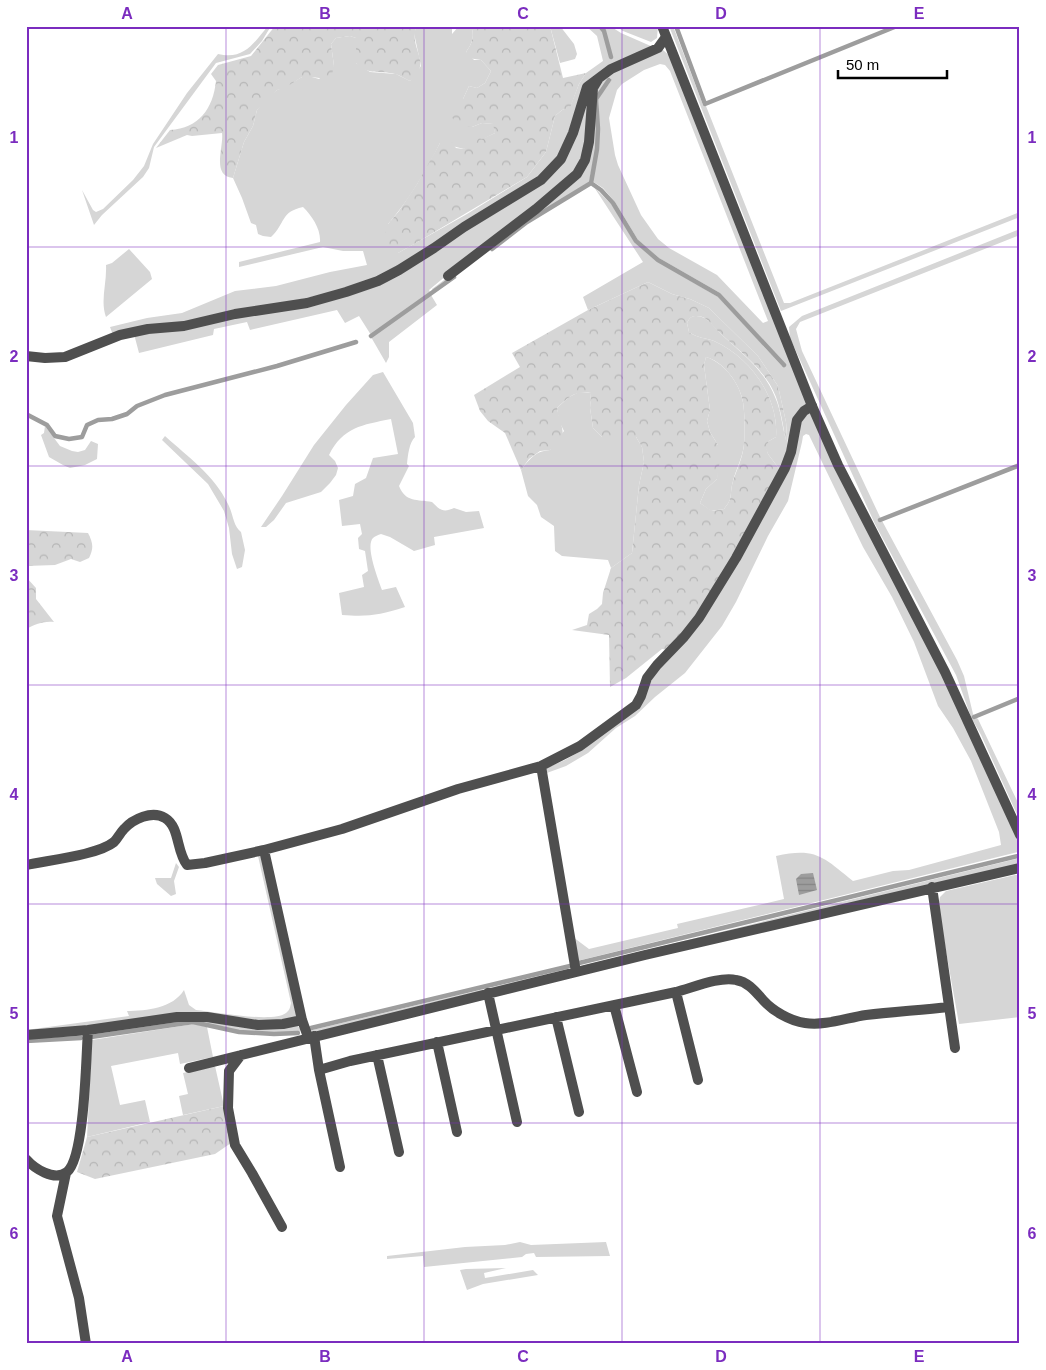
<svg xmlns="http://www.w3.org/2000/svg" width="1046" height="1370" font-family="Helvetica,sans-serif">
  <style>
    .green { fill: #d6d6d6; fill-rule: evenodd }
    .forest { fill: url(#forest-crowns); fill-rule: evenodd }
    .water { fill: url(#water-rules) }
    .lines { fill: none; stroke-linecap: round; stroke-linejoin: round }
    .stream { stroke: #9d9d9d; stroke-width: 4.5 }
    .minor { stroke: #4f4f4f; stroke-width: 10 }
    .tertiary { stroke: #4f4f4f; stroke-width: 10 }
    .grid { fill: none; stroke: #7b2cbf; stroke-width: 1; stroke-opacity: 0.55 }
    .neatline { fill: none; stroke: #7b2cbf; stroke-width: 2 }
    .grid-label { font-size: 16px; text-anchor: middle; font-weight: bold; fill: #7b2cbf }
  </style>
  <defs>
    <pattern id="forest-crowns" width="20" height="18" patternUnits="userSpaceOnUse" patternTransform="scale(1.25)"><rect width="20" height="18" fill="#d6d6d6"/><path d="M2 6a3 3 0 1 1 6 0M12 15a3 3 0 1 1 6 0" fill="none" stroke="#b6b6b6"/></pattern>
    <pattern id="water-rules" width="6" height="5" patternUnits="userSpaceOnUse" patternTransform="scale(1.25)"><rect width="6" height="5" fill="#9d9d9d"/><path d="M0 2.5h6" fill="none" stroke="#858585"/></pattern>
  </defs>
  <rect width="100%" height="100%" fill="#fff"/>
  <path class="green" d="M268,26H271L262,41L250,54L216,63L154,147L149,168L143,177L102,215L94,225L82,190L93,210L96,212L103,209L133,180L144,166L153,144L187,93L218,54C244,60 253,44 268,26Z
    M417,26H452V34L459,26H471C475,37 472,43 466,52L474,60H481L491,71L485,83L477,88L469,86L463,99L472,127L482,123L494,124L495,133L464,149L440,143C426,171 409,200 388,224L398,253L467,214L527,177L546,152L555,116L562,110L570,107L579,84L586,73L603,61L597,36L586,26H599L603,32L610,57L612,56L605,31L601,26H610L621,33L653,47L585,86L570,132L559,158L539,178L432,246L377,278L307,300L113,335L110,327L147,318L182,313L235,291L276,286L330,272L367,265L363,251H343L323,247L239,267V262L320,242C321,229 312,216 303,207C280,212 286,223 271,237L263,236L258,234L256,225L251,223L242,198L233,178L244,142L253,126L257,110L266,99L277,90L283,88L302,77H312L319,79L334,66L331,44L336,38L350,36L356,38V63L370,72L396,74L410,81L421,66L414,33Z
    M550,26H560L574,44L577,54L575,59L560,63Z
    M616,26H658L657,38L651,42L623,31Z
    M669,26H673L703,105L706,106L784,303H790L1020,212V217L781,311Z
    M658,50H663L671,57L807,402L806,406L794,419L788,451L780,470L768,454L765,446L769,441L776,437C779,397 750,357 714,341C704,337 699,339 689,332L687,323C689,319 691,316 695,316C707,315 713,326 720,333C741,353 764,369 775,397C782,412 782,430 788,446L786,422L778,386L758,356L709,308L690,299L672,294L648,282L588,310L583,297L643,262L594,187L612,205L635,243L657,261L718,297L782,366L785,364L720,293L659,258L638,240L615,202L603,188L592,181C600,153 600,128 598,99L611,81V78H609L595,99L597,129L596,148L589,182L527,221L433,291L432,289C463,266 493,243 523,220C541,206 561,192 576,176C601,152 583,98 600,79C611,67 643,57 658,50ZM660,64L665,65L670,71L768,321L763,323L717,275L669,248L658,239L641,215L618,165L615,155L609,118L617,90L622,84L644,70Z
    M589,89L587,142L576,174L447,275L429,290L430,292L371,335L359,316L345,323L337,310L250,330L247,322L214,329L213,335L139,353L134,334L378,283L563,161Z
    M1020,229V235L800,322L796,329L802,351L880,517L957,660L964,676L973,714L978,719L1020,807V821L981,735L971,717L956,675L875,524L790,338L789,327L802,316Z
    M129,249L150,272L152,279L106,317C100,301 107,283 106,265L112,263Z
    M431,295L437,305L389,342V357L386,363L371,337Z
    M706,357C723,362 738,381 742,398C745,408 745,434 744,444C743,457 736,469 733,481C729,495 734,497 724,509L711,511L700,503L706,489L717,479L718,445L710,432L707,421L710,410L704,365Z
    M383,372L413,423L415,437C409,443 408,455 407,464L409,466L399,486C406,503 417,499 432,502C440,510 443,513 454,508L466,512L479,511L484,528L434,537L435,545L414,551L390,537L381,534C378,535 375,536 373,538C365,546 378,579 382,590L396,587L405,607C379,615 369,617 342,615L339,593L364,587L362,575L368,571L365,551L359,549L358,538L362,534L360,524L342,526L339,500L353,496L355,484L366,478L373,458L398,454L391,419C362,425 343,427 329,455L335,461L338,468L336,475L330,483L321,492L286,503L274,520L266,527H261L282,496L314,445L346,405L373,375Z
    M579,392L591,393L590,408L593,428L602,437H636L642,447L644,462L639,485L632,553L611,568L608,560L562,556L555,551L554,526L541,517L537,505L528,496L521,470C530,458 536,451 550,450L564,431L559,421L557,408L569,397Z
    M810,412L941,672L1020,844V855L1018,852L577,961L573,937L589,949L678,928L677,924L784,899L776,856C816,847 823,857 853,881L893,871L909,870L1001,845L999,832L971,761L953,728L938,706L914,642L892,597L863,547L809,435L806,434L803,436L802,442L788,501L768,536L736,602L722,626L685,673L655,697L635,716L616,728L588,753L566,766L544,774L545,769L565,760L579,752L637,708L650,679L759,522L800,422Z
    M45,426L60,446L72,451L78,452L85,450L91,441L98,444L97,459L85,465L70,468L63,465L49,457L41,435L44,433Z
    M165,436C188,457 214,475 228,504C233,513 233,526 241,532L245,550L242,567L237,569L232,554L229,528L224,511L208,484L162,440Z
    M261,855L297,1016L294,1019L266,1022L209,1015L26,1033V1030L129,1016L127,1011C147,1011 173,1008 184,990L189,1005L196,1010C215,1012 273,1023 286,1013C290,1010 290,1007 291,1003L258,856Z
    M1020,858V866L578,967Z
    M176,863L179,867L174,881L176,894L171,896L157,884L155,878H171Z
    M1015,875H1020V1017L959,1024L938,906L940,897L946,891Z
    M573,968L312,1034L308,1031Z
    M176,1019L297,1025L301,1030L298,1032L274,1033L239,1031L193,1021L89,1036L90,1032Z
    M194,1024L207,1027L213,1057L180,1064L178,1053L111,1066L120,1105L145,1100L150,1122L87,1137L92,1040Z
    M215,1066L224,1106L183,1115L179,1096L188,1094L183,1073Z
    M520,1242L531,1245L606,1242L610,1256L536,1257L534,1253L526,1254L522,1257L424,1267L423,1256L387,1259V1256L465,1247L505,1245Z
    M506,1268L484,1273L485,1278L533,1270L538,1275L483,1284L467,1290L460,1270L466,1269Z"/>
  <path class="forest" d="M275,26H374L376,29L381,26H417C407,47 434,63 410,81C405,79 400,75 395,74C379,70 369,76 356,63V38L350,36L336,38L331,44L334,66L332,74L330,78L326,79L312,77H302L283,89L277,90L257,110L253,126L244,142L233,178C211,176 224,147 222,133L192,136L187,135L156,148L170,130C199,128 213,109 216,81L211,74L218,65L251,56Z
    M471,26H550L563,78L586,73L579,84L570,108L562,110L555,116L546,152L527,177L416,243L398,253H391L385,235L388,224L399,211L417,184L440,143L450,140L456,148L464,149L474,137L482,139L495,133L493,124L482,123L472,127L458,126L449,113L453,102L463,99L469,86L477,88L485,83L491,71L481,60L468,58L466,52C472,43 475,37 471,26Z
    M648,282L672,294L690,299L709,308L758,356L778,386L786,422L788,451C784,433 782,414 776,397C765,369 741,353 720,333C713,327 707,315 696,316C691,316 689,319 687,323L689,332C699,339 704,337 714,341C750,357 779,397 776,437L769,441L766,446L768,454L780,470L733,556L696,616L668,650L662,649L626,678L610,687L609,635L572,630L587,625L589,614L597,609L602,604L603,593L611,568L632,553L639,485L644,462L642,447L636,437H602L593,428L590,408L591,393C574,391 569,397 557,408C559,420 565,429 562,442L550,450L540,451L529,459L521,470L505,433L488,421L480,411L474,395L520,367L512,353L588,310ZM706,357C722,361 738,381 742,398C745,407 745,434 744,444C743,457 737,469 733,481C729,495 734,497 724,509L712,511L700,503L706,489L717,479L720,460L718,445L710,432L707,421L710,410L704,365Z
    M26,530L88,533C93,543 94,548 89,558L80,562L71,559L55,565L26,566Z
    M26,577L36,588V599L54,622C43,621 36,624 26,629Z
    M224,1106L231,1143L215,1154L95,1179L77,1172L87,1137Z"/>
  <path class="water" d="M813,873L817,890L799,895L796,879L801,874Z"/>
  <g class="lines">
    <path class="stream" d="M600,26L604,31L611,57
      M676,26L705,104L897,26
      M591,183L601,190L613,203L636,241L658,260L719,295L784,365
      M492,249L527,222L591,183L597,149L598,129L596,99L609,80
      M371,336L454,277
      M26,414L47,425L55,436L69,439L82,437L87,425L98,420L112,419L127,414L137,406L165,395L277,366L356,342
      M880,520L1020,465
      M974,717L1020,698
      M579,963L1018,856
      M311,1028L570,966
      M91,1037L193,1022L239,1032L274,1034L298,1033
      M26,1041L81,1038"/>
    <path class="minor" d="M448,276L536,209L577,174L585,160L589,142L593,88L599,78L611,69L658,48L666,37
      M26,356L45,358L65,357L120,335L148,329L184,326L235,314L307,303L346,292L378,281L399,270L434,248L464,227L541,180L561,159L573,133L587,87L599,78
      M541,766L576,972
      M264,850L302,1020L308,1037
      M26,865C49,860 98,855 114,842C118,838 120,833 124,829C133,819 152,810 165,818C180,827 176,851 187,865L205,863L264,850L342,829L458,789L541,766L580,746L636,705L641,696L647,678L657,665L684,637L699,618L736,558L785,468L791,452L797,420L804,411L812,406
      M932,887L955,1048
      M676,992L698,1080
      M488,993L517,1122
      M614,1005L637,1092
      M556,1017L579,1112
      M26,1035L88,1030L177,1017H207L258,1025L283,1024L302,1020
      M314,1036L319,1070L340,1167
      M437,1042L457,1132
      M241,1055L229,1071L228,1108L235,1145L252,1173L282,1227
      M377,1055L399,1152
      M189,1068L645,955L1020,868
      M319,1070L350,1061L676,992C692,988 720,976 736,980C748,982 755,991 763,1000C773,1011 790,1021 805,1023C825,1026 846,1018 866,1015C893,1012 921,1010 949,1007
      M26,1159C34,1168 54,1182 67,1172C85,1157 86,1056 88,1030
      M66,1173L57,1216L79,1298L86,1344"/>
    <path class="tertiary" d="M662,26L812,406L838,465L945,672L1020,835"/>
  </g>
  <path class="grid" d="M226,26V1344M424,26V1344M622,26V1344M820,26V1344M26,247H1020M26,466H1020M26,685H1020M26,904H1020M26,1123H1020"/>
  <rect width="1046" height="1370" fill="none" stroke="#ffffff" stroke-width="55"/>
  <path d="M838 70v8h109v-8" fill="none" stroke="#000000" stroke-width="2.5"/>
  <text x="846" y="70" font-size="15" fill="#000000" stroke="#ffffff" stroke-width="4" paint-order="stroke">50 m</text>
  <rect x="28" y="28" width="990" height="1314" class="neatline"/>
  <g class="grid-label">
    <text x="127" y="19">A</text>
    <text x="325" y="19">B</text>
    <text x="523" y="19">C</text>
    <text x="721" y="19">D</text>
    <text x="919" y="19">E</text>
    <text x="14" y="143">1</text>
    <text x="1032" y="143">1</text>
    <text x="14" y="362">2</text>
    <text x="1032" y="362">2</text>
    <text x="14" y="581">3</text>
    <text x="1032" y="581">3</text>
    <text x="14" y="800">4</text>
    <text x="1032" y="800">4</text>
    <text x="14" y="1019">5</text>
    <text x="1032" y="1019">5</text>
    <text x="14" y="1239">6</text>
    <text x="1032" y="1239">6</text>
    <text x="127" y="1362">A</text>
    <text x="325" y="1362">B</text>
    <text x="523" y="1362">C</text>
    <text x="721" y="1362">D</text>
    <text x="919" y="1362">E</text>
  </g>
</svg>
